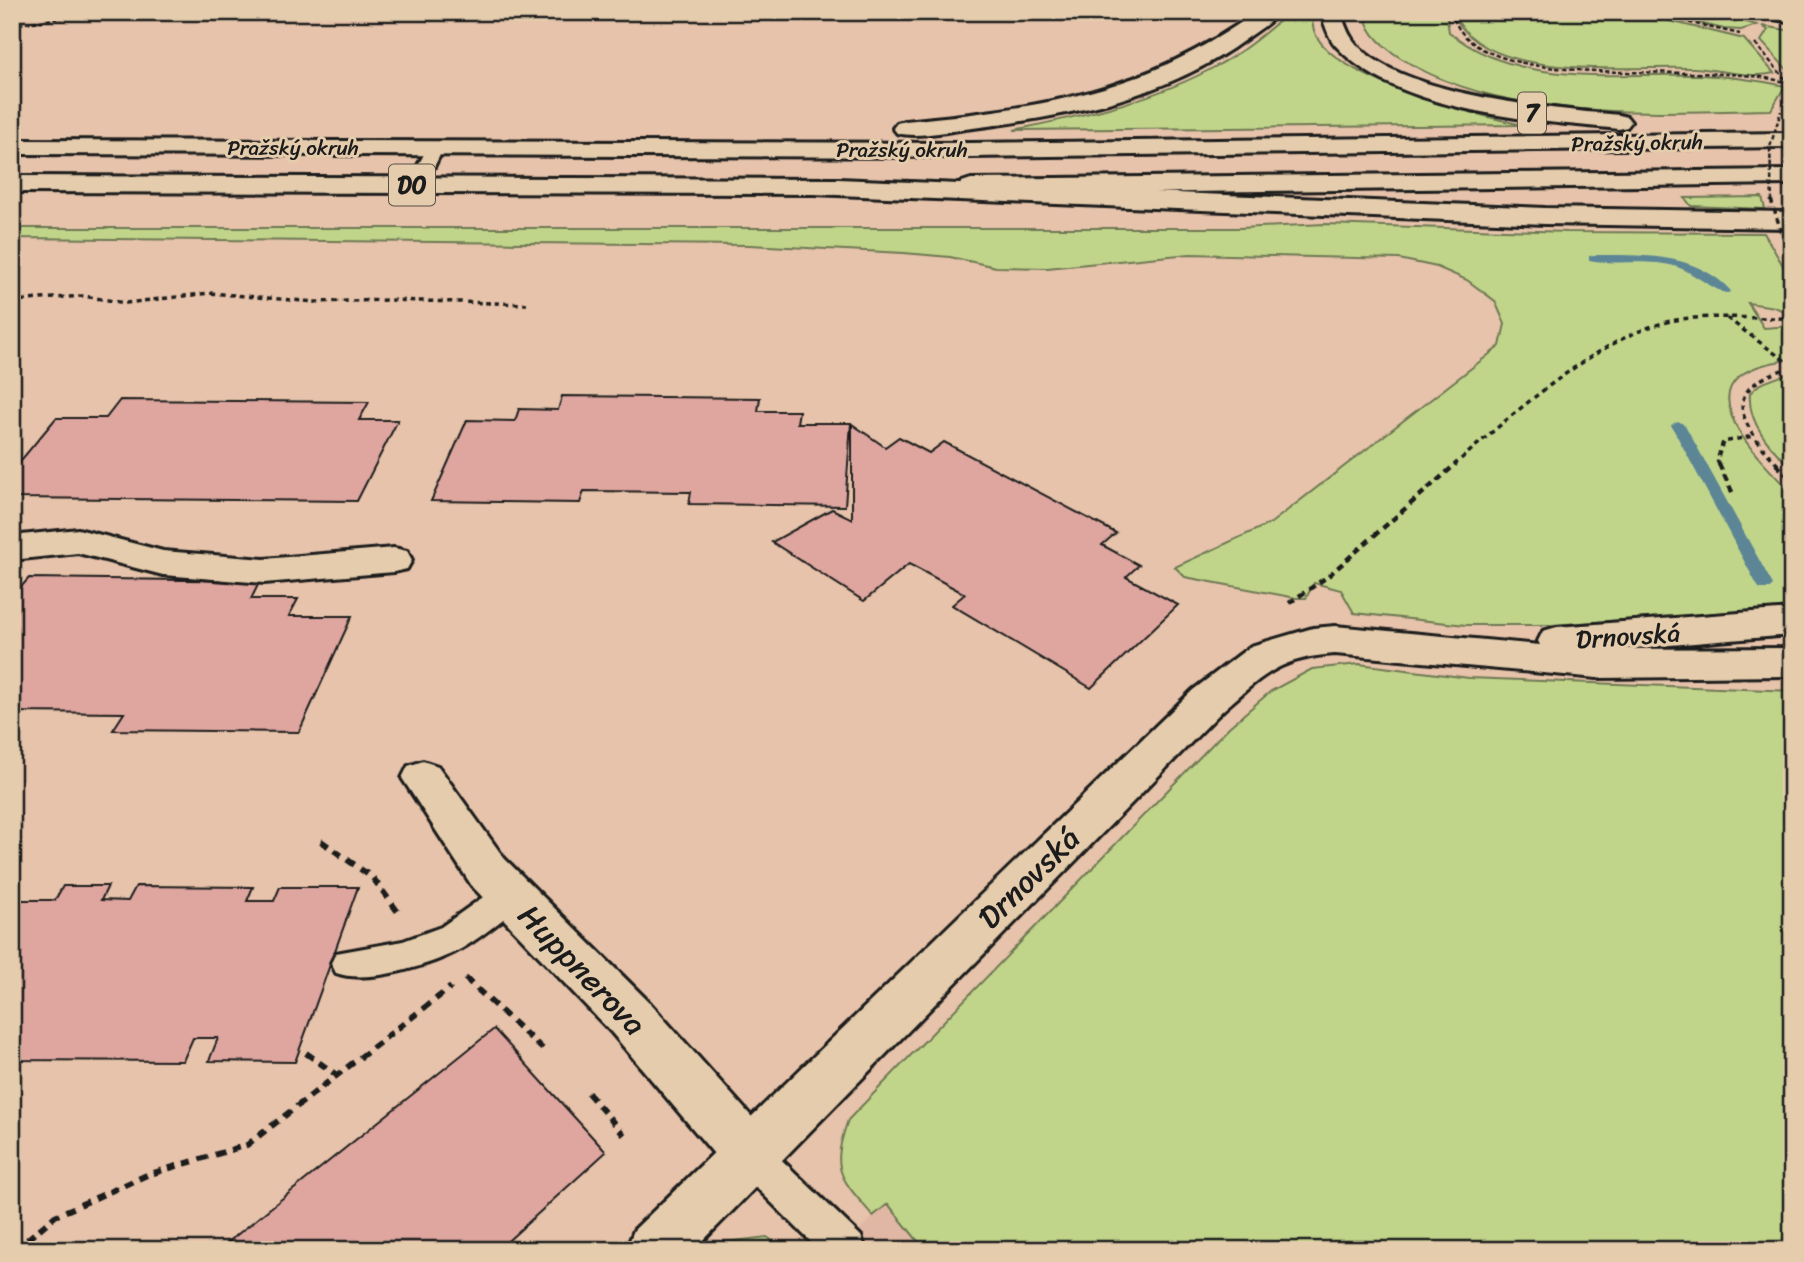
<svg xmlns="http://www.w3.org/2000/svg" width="1804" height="1262" font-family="Sriracha,sans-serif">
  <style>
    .built { fill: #e0b7a4 }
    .green { fill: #c1d58a; stroke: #6e7853; stroke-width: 2 }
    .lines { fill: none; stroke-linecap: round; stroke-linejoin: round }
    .stream { fill: #5c8696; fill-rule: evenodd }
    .building { fill: #dea69f; stroke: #1c1c1c; stroke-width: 2 }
    .service-casing { stroke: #1c1c1c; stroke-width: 6 }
    .minor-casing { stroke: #1c1c1c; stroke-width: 6 }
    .secondary-casing { stroke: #1c1c1c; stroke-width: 6 }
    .trunk-casing { stroke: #1c1c1c; stroke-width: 6 }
    .motorway-casing { stroke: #1c1c1c; stroke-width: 6 }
    .path-far3 { stroke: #1c1c1c; stroke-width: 2.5; stroke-dasharray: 4.5 2.5; stroke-linecap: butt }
    .path-far2 { stroke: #1c1c1c; stroke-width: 3.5; stroke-dasharray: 5 4.5; stroke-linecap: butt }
    .path-far1 { stroke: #1c1c1c; stroke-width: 4.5; stroke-dasharray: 7 5; stroke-linecap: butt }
    .path { stroke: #1c1c1c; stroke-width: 6; stroke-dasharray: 9 7; stroke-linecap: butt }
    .service { fill: #e4ccac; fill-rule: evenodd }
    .minor { fill: #e4ccac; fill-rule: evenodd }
    .secondary { fill: #e4ccac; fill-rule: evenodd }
    .trunk { fill: #e4ccac; fill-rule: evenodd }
    .motorway { fill: #e4ccac; fill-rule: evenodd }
    .path-bridge-far1 { stroke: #1c1c1c; stroke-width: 2.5; stroke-dasharray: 4.5 2.5; stroke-linecap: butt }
    .path-bridge { stroke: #1c1c1c; stroke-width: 3.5; stroke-dasharray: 5 4.5; stroke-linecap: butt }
    .labels { text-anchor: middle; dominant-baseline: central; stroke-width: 6; stroke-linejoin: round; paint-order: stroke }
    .far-street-label { font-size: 21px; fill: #1c1c1c; stroke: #e4ccac }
    .shield { fill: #e4ccac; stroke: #585147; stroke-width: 2 }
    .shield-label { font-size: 24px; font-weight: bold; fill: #1c1c1c }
    .street-label { font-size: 26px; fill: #1c1c1c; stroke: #e4ccac }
    .near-street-label { font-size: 32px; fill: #1c1c1c; stroke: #e4ccac }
  </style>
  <rect width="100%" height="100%" fill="#e6c3aa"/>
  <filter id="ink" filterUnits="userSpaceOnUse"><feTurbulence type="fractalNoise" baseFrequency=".0143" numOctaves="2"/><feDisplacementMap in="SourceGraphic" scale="14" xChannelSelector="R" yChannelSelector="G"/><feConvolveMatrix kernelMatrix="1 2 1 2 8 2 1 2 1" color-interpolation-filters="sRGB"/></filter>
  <g filter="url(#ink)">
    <path class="built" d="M887,1204L925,1250H834L843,1245Z"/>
    <path class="green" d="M1290,12H1314C1294,73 1483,116 1522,125L1014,130C1085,115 1157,100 1220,64C1246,50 1268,30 1290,12Z
      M1365,12H1446L1449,32C1519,89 1616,72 1699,75C1728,76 1757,80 1785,86L1771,110C1654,112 1502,123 1399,57C1384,47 1365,32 1365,12Z
      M1459,12H1632L1744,39L1774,73C1750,79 1718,69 1693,68C1631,65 1497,83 1458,22Z
      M1652,12H1709L1757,25L1741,30L1724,29Z
      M1762,26L1792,31V75L1761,41L1768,30Z
      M1762,197L1765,209L1691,206L1685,198Z
      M1325,224L1567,232L1764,233L1792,281V315L1775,307L1748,303L1764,328L1792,326V359C1775,362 1754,365 1740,376C1701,406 1770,471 1792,493V608L1552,625H1466L1354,613L1341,590L1314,583L1306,598H1296L1185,577L1175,567L1271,523L1500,346L1505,324L1495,301L1467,280L1437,267L1399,259L1190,254L1047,268L996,267L950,257L904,253L750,245L12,238V228H1240Z
      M1792,372V469C1772,449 1747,424 1750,393L1760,384Z
      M1359,664L1469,678L1792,691V1250H925L888,1204L873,1216C840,1177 830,1171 848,1120L1229,727L1271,691L1312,669Z
      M767,1237L786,1250H719L726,1242Z"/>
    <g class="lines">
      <path class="stream" d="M1593,255C1641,255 1696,252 1731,291L1729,293C1720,295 1691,271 1677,267C1648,258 1618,266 1589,260V256Z
        M1678,421L1685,425L1773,585L1770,589H1760L1757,585L1671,425Z"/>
    </g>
    <path class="building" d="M562,396L760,398L758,411H799L797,423H851L845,506L689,504L691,492L584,491L580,503L431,501L467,420L515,421L519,409L558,410Z
      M120,400L369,402L359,420H398L357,501L12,498V471L56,418H106Z
      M852,424L885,447L899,437L929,453L944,442L1116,533L1102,545L1139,565L1126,577L1178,605L1091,688L952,605L965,594L909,564L864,601L772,542L832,509L852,519Z
      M29,578L260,581L251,599H298L289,616H352L299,732L113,730L124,713L12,712V597Z
      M63,886H108L101,900L128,901L136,886L253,887L247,901H274L280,887H358L295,1062L209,1061L218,1038H193L183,1061L12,1060V900H55Z
      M494,1029L606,1152L498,1250H218Z"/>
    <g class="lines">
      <g class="service-casing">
        <path id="service" d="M435,144L443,149L425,185L422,189H410L407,185L427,149Z
          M511,881L522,885L527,895L522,905C504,918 485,934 466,946C437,964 368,985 336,973L331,963L336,953L403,941L441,927L500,885Z
          M750,1137L763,1142L861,1236L866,1250H819L737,1168L731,1155L737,1142Z"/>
      </g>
      <g class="minor-casing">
        <path id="minor" d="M78,529L163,551L264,559L394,548L407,551L412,560L407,569L394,572L264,583L163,575L78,553L12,560V536Z
          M423,761L438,766L504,858L648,1001L769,1136L777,1155L769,1174L750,1182L731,1174L612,1033L472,886L402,778L408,766Z"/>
      </g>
      <g class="secondary-casing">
        <path id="secondary" d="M1792,609V635L1622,649L1792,648V676L1597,678L1335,654C1278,658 1262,676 1221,712L694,1250H626L634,1230L1193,690L1251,646L1313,628L1335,626L1540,645L1538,641L1543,631L1557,627Z"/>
      </g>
      <g class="trunk-casing">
        <path id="trunk" d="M1320,12H1340C1344,20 1346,30 1351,37C1388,95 1555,109 1619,115L1627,117L1631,122L1627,127L1619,129C1534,121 1396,112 1336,46C1328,38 1325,23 1320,12Z
          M1760,12H1792V23L1763,16Z
          M1792,133V147L970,157L962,155L958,150L962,145L970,143Z
          M1792,170V184L971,195L962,192L958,187L962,182L971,179Z"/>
      </g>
      <g class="motorway-casing">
        <path id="motorway" d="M1256,12H1279C1271,23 1257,31 1246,39C1165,99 1063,117 965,129C944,132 917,138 897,133L893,128L897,123L905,121C1040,108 1143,94 1256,12Z
          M12,140L970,143L978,145L982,150L978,155L970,157L12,154Z
          M12,176L838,179L1545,208L1792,212V228L1545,224L813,194L12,192Z"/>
      </g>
      <path class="path-far3" d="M1452,12C1472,104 1722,54 1792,85
        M1641,12L1740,34
        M12,25L103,12
        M1755,44L1788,82
        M1785,104L1792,90"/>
      <path class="path-far2" d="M12,301L83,296L126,303L210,293L315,302L388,300L527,304
        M1727,318L1792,366
        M1454,465C1511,416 1597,337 1671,321C1700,314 1757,319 1789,318
        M1719,465L1717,460L1723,442L1753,436
        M1778,465C1736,419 1720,388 1792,367"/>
      <path class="path-far1" d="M1719,464L1733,494
        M1776,464L1792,480
        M1289,603L1327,577L1456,464"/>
      <path class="path" d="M321,841L373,878L398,912
        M465,978L547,1053
        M306,1053L338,1076
        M588,1093L624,1135
        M15,1250L55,1216L147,1175L247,1145L451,987"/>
      <use href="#service" class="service"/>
      <use href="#minor" class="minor"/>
      <use href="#secondary" class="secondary"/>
      <use href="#trunk" class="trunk"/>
      <use href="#motorway" class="motorway"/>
      <path class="path-bridge-far1" d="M1772,202L1770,147L1781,111"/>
      <path class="path-bridge" d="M1771,200L1790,258"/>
    </g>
  </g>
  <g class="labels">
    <g class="far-street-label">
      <text transform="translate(1637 143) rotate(-1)">Pražský okruh</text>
      <text x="293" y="148">Pražský okruh</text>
      <text x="902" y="150">Pražský okruh</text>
    </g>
    <g class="shield">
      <rect x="1518" y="92.5" width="28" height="41" rx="5"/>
      <rect x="389" y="164.5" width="46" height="41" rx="5"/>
    </g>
    <g class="shield-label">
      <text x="1532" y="113">7</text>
      <text x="412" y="185">D0</text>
    </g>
    <g class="street-label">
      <text transform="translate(1628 636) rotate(-4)">Drnovská</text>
    </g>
    <g class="near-street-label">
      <text transform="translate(1029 878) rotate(-45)">Drnovská</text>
      <text transform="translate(582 970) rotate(46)">Huppnerova</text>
    </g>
  </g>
  <rect width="1804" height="1262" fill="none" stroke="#e4ccac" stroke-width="42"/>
  <rect x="21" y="21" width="1762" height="1220" fill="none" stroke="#1c1c1c" stroke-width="2.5" filter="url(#ink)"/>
</svg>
